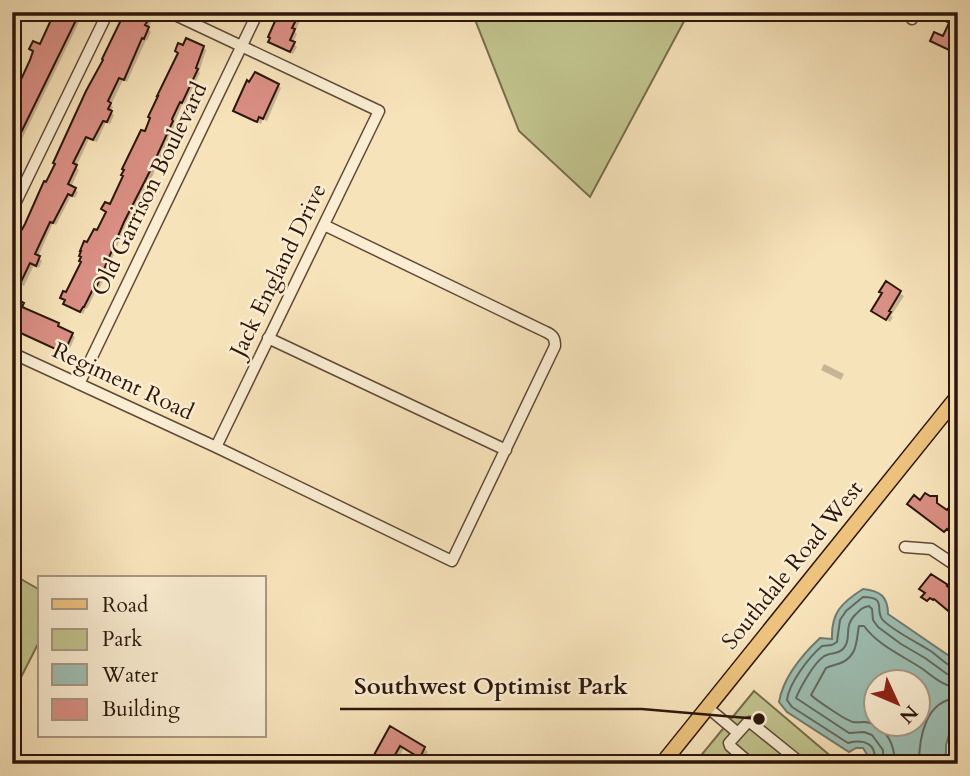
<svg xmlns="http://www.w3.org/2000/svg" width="970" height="776" font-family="Cardo,serif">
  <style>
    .green { fill: #c1c38d; stroke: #766c4c; stroke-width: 2 }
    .water { fill: #9dbeb2; stroke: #707b6f; stroke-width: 2; fill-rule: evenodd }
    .shadow { fill: #0003 }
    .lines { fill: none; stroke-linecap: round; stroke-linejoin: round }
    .shore { stroke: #646a5e; stroke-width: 2 }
    .stream { stroke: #707b6f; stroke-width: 2.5 }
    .building { fill: #d98f83; stroke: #2c160b; stroke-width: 2 }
    .minor-casing { stroke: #5f4937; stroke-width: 13 }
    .major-casing { stroke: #2c160b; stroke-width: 17 }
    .minor { stroke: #faedd2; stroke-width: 10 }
    .major { stroke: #ecc27d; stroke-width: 14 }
    .labels { text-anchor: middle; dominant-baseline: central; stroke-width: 5; stroke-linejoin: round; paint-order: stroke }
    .street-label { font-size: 23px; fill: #2c160b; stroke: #faedd2 }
    .leader { fill: none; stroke: #2c160b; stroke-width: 2.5 }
    .callout-dot { fill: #2c160b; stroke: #faedd2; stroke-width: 2.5 }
    .callout-label { font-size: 24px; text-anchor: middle; font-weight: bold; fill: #2c160b; stroke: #faedd2; stroke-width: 5; stroke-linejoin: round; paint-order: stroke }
  </style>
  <rect width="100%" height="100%" fill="#f7e3ba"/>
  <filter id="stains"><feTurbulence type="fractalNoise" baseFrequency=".00286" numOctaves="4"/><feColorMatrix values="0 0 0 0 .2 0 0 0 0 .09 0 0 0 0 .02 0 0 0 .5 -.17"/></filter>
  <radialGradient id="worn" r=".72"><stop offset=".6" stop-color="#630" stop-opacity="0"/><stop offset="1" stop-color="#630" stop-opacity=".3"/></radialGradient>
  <path class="green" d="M472,12H689L590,197L519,131Z
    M12,574L40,590V640L12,695Z
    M754,691L840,764H694Z"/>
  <path class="water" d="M863,589C880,591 888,596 888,614L958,662V720L950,732L946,745V764H867L868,756L863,748H856L849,752L787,712L779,702C783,678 802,655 820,638L832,639C831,613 841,603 863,589ZM876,682H918V724H876Z"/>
  <path class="shadow" d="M49,12H84L18,147L20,148L12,163V100L53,21L48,17Z
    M208,12H225L222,19Z
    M281,12H304L295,32L297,34L293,43L297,47L293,54L273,44L270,41Z
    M945,12H958V44L954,53L932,41L944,39L951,24L948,15Z
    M148,20L151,23L148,28L151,32L147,41L146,40L127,82L123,80L111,105L113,107L111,112L114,115L110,124L106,122L97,142L89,139L76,167L79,170L71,187L78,192L75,198L71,196L56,225L53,223L38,257L42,261L39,268L34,265L24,286L12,280V252L47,185Z
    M203,47L206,50L199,72L200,73L185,104L183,103L174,124L175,125L153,175L126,225L99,290L97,289L87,309L86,308L83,314L69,307L66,304L67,295L83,262L88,245L98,233L145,134Z
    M278,85L281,88L267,121L263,119L261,124L238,114L235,110Z
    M886,284L904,296L891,316L893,317L890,322L877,314Z
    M23,304L25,307L24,310L58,325L75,337L67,355L12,328Z
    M824,364L844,374L841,380L821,370Z
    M391,729L424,748L428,752L423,760L404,748L395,764H371Z"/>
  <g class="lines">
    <path class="shore" d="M874,764C878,743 864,739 848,743L792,707L787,700C789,683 809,657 822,646L832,645L837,642L840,620L846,611L863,597C887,597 875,609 882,619C890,629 918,643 929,650C937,655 944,663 952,667C954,667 956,667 958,667
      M883,764V750L872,735L864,732L849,733L796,698C800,688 814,663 823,657C829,652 837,655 843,649C853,638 842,627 856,614C861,609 863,607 869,606L872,609L873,620L878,627L901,644L925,658L947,674L958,676
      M894,764C896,747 887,728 870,723C864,721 859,723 853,722C847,721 816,700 811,695L826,668C832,665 837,665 843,662C858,654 856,640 859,626H864C877,644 899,654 918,666C928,672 936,681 947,685C951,687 953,686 958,687
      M919,764C919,738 925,700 958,698"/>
    <path class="stream" d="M707,759L712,764"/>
  </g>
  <path class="building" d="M34,12H80L12,151V89L15,82L19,84L30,60L33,51L29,49L33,41L40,44L51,20Z
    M123,12H136L149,19L145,25L149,27L144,39L142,38L124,80L119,78L108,101L111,103L108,109L112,111L107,122L103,121L93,140L86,137L73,163L77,165L68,184L76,188L72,196L68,194L53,223L50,222L35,254L40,256L36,266L30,263L20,284L12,280V247L25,224L44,181L46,182L55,164L53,163L86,91L103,60L102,59L122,18L120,17Z
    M279,12H300L292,28L295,29L290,40L295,42L290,52L268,42L270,38L268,37Z
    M948,12H958V37L951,51L930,41L934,32L943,36L949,23L944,20Z
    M186,38L204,46L196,68L198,69L182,103L180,102L172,119L173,121L150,171L124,222L96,288L94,287L84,307H83L80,312L63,304L65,300L60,298L63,291L66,292L81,262L79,261L81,257L79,256L81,251H80L84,241L87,242L94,229L97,230L106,212L101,209L105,202L110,204L123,176L121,175L124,170L122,169L141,130L145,131L150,118L148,117L158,96H157L178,53L175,51L178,43L183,45Z
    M255,72L279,84L263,119L259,117L257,122L233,111L247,80L249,82Z
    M886,281L901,291L889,311L891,312L886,320L871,311L882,293L879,292Z
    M12,297L24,303L22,307L59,323L58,326L73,333L64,353L12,329Z
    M925,493L930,496H937V503L947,510L958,497V539L947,529L944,532L907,504L914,495L920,500Z
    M931,574L948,585L947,586L958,595V619L934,599L933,600L930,598L927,601L921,597L925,593L919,589Z
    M390,726L425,747L420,758L400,746L390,764H369Z"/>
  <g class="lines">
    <g class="minor-casing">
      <path id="minor" d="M169,12L379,111L216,447
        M912,19L915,12
        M12,210L108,12
        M268,338L506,450
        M12,353L216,447L452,561L555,346C555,338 553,335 546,332L324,225
        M79,384L258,12
        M905,547L931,549L958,567
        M707,707L738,733
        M751,764L730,746L729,743L747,723L750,722L802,764"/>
    </g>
    <g class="major-casing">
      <path id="major" d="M662,764L958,396"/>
    </g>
    <use href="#minor" class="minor"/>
    <use href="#major" class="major"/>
  </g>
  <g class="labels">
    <g class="street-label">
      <text transform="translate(149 189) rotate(-64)">Old Garrison Boulevard</text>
      <text transform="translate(278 270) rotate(-64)">Jack England Drive</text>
      <text transform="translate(123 381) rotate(25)">Regiment Road</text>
      <text transform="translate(792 565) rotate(-51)">Southdale Road West</text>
    </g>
  </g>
  <path class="leader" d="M759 719L642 709H340"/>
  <circle class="callout-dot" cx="759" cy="719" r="7"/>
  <g class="callout-label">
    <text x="491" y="694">Southwest Optimist Park</text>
  </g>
  <rect width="970" height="776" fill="none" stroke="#f7e3ba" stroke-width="42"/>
  <rect x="14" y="14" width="942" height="748" fill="none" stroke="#2c160b" stroke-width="3.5"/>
  <rect x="21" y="21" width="928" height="734" fill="none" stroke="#2c160b" stroke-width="2"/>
  <rect x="38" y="576" width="228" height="161" fill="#faedd2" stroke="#a89782" stroke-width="2"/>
  <rect x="52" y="599" width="35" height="10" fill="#ecc27d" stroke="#a89782" stroke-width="2"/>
  <text x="102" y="612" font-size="21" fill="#2c160b">Road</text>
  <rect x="52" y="629" width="35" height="21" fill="#c1c38d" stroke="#a89782" stroke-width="2"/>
  <text x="102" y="646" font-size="21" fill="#2c160b">Park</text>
  <rect x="52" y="664" width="35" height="21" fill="#9dbeb2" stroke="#a89782" stroke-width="2"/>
  <text x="102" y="682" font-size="21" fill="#2c160b">Water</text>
  <rect x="52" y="699" width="35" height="21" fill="#d98f83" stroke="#a89782" stroke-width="2"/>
  <text x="102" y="716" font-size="21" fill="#2c160b">Building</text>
  <g transform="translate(897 703) rotate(134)"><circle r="33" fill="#faedd2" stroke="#a89782" stroke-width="2"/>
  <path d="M0-5L12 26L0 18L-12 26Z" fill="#8f2418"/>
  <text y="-10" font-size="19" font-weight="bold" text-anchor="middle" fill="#2c160b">N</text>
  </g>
  <rect width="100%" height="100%" filter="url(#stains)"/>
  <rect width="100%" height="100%" fill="url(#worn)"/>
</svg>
